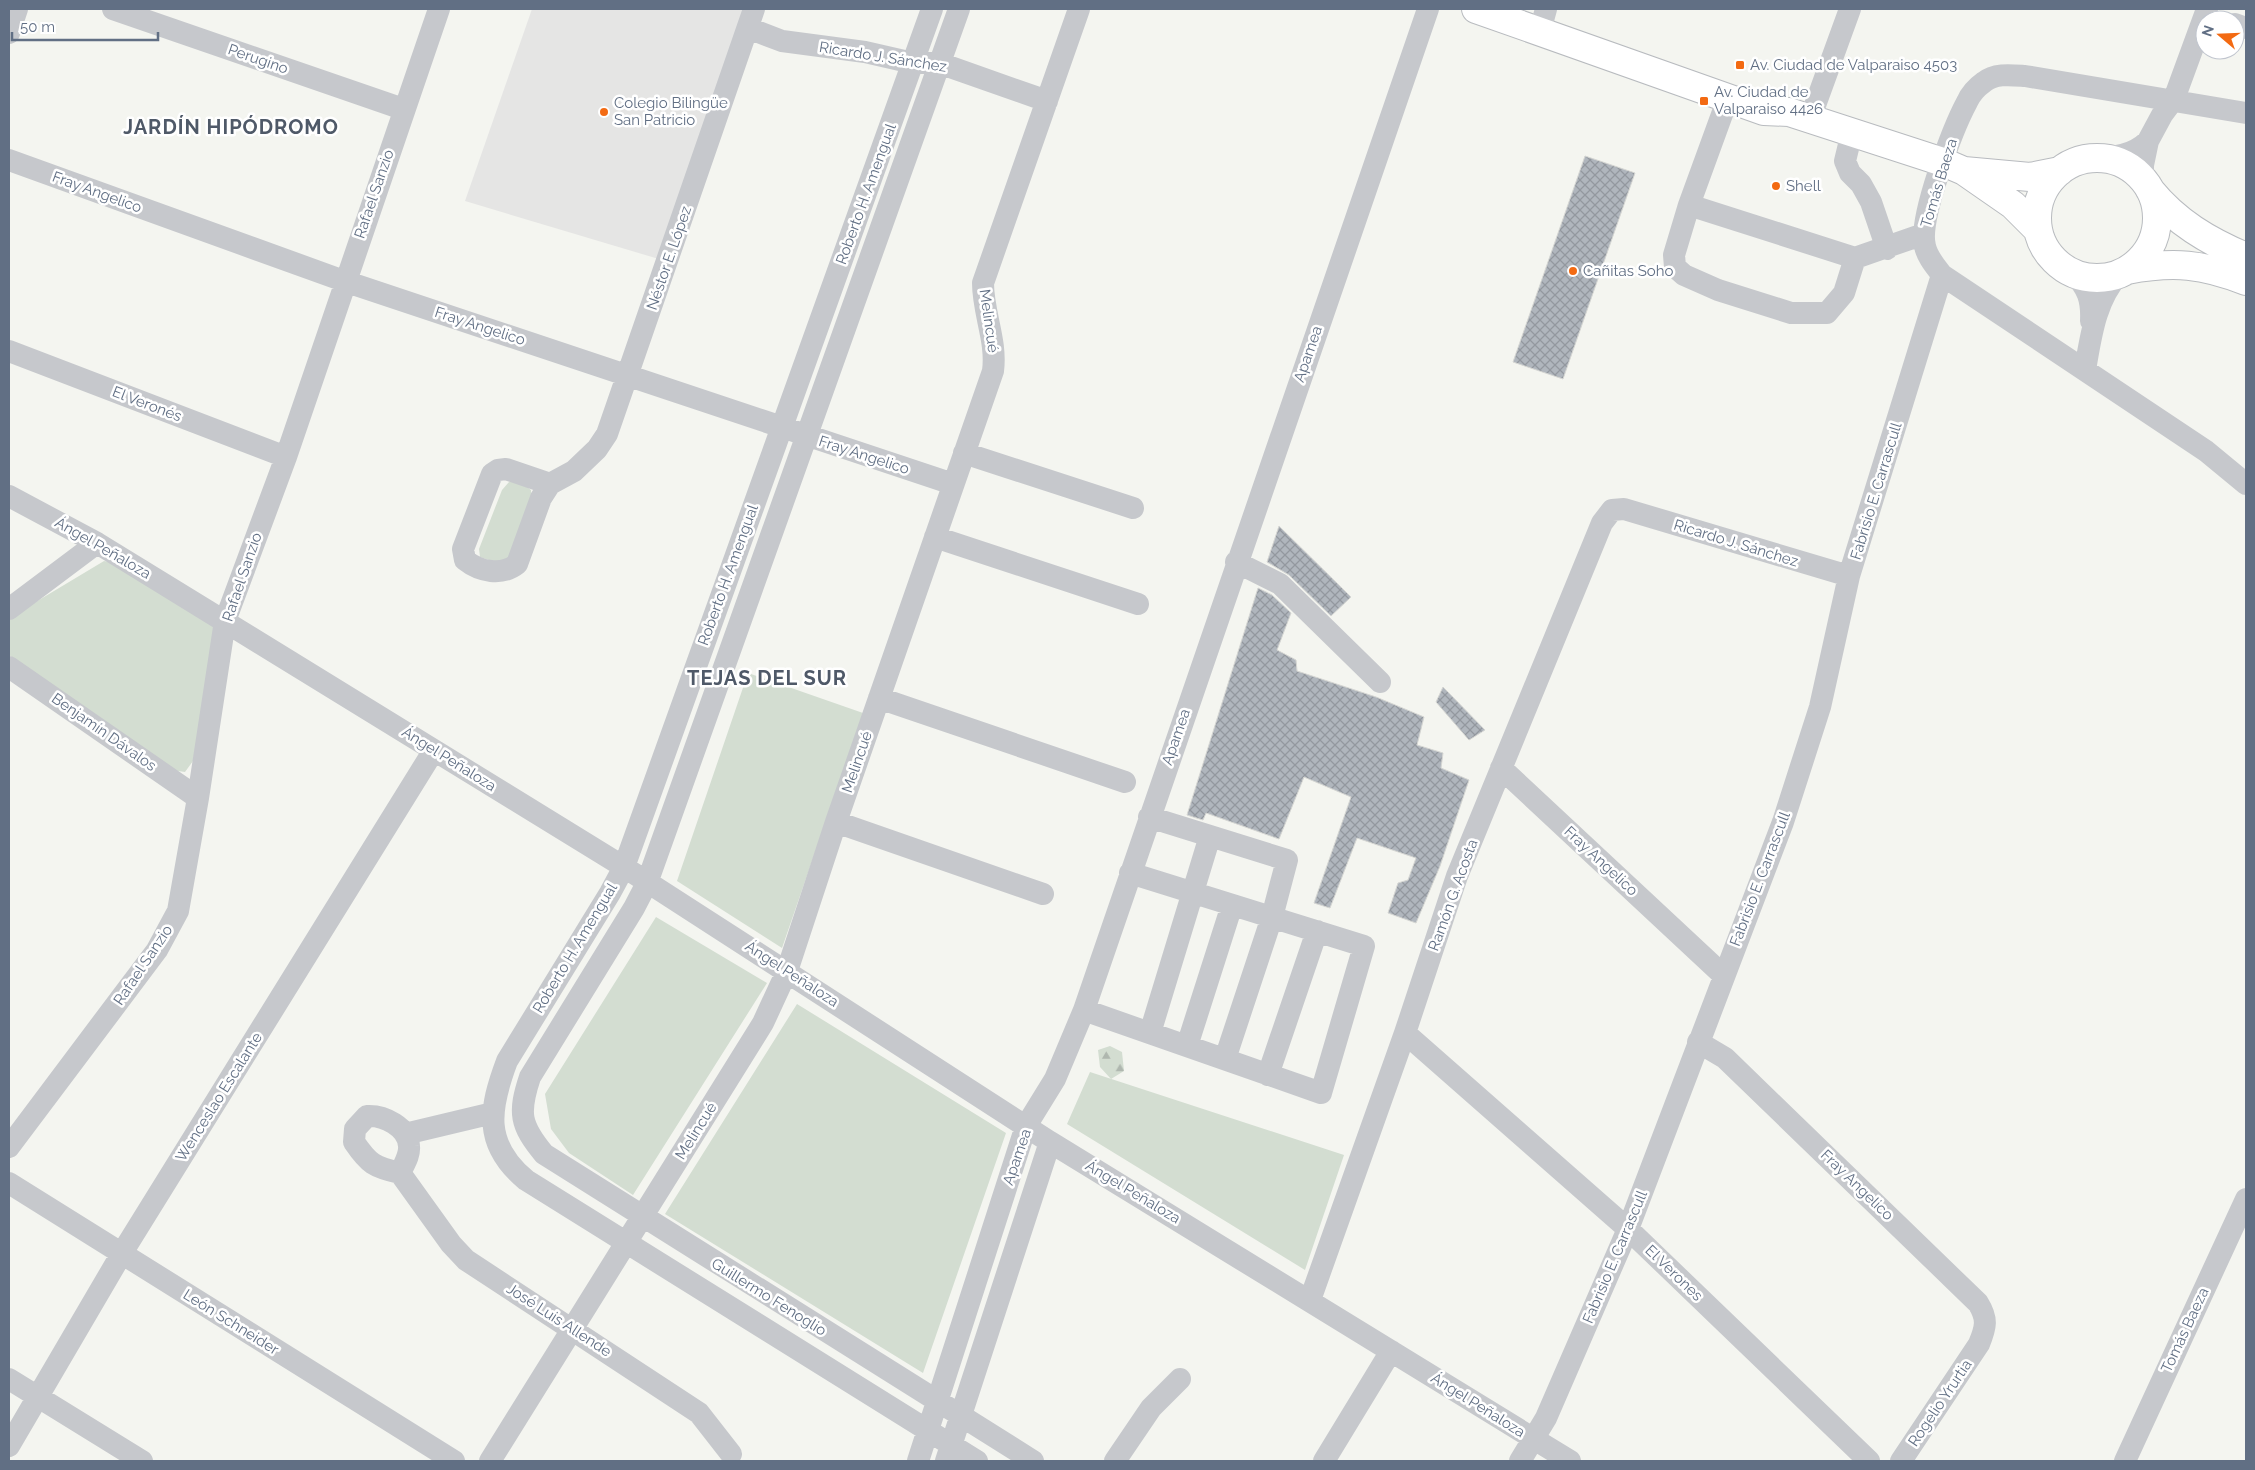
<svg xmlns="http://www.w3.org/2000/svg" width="2255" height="1470" font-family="Raleway,sans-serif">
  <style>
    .built { fill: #e5e5e4 }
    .forest { fill: url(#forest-firs) }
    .park { fill: #d3ddd1 }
    .building { fill: url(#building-cross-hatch); stroke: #d5d6d3 }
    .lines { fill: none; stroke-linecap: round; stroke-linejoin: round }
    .major-casing { stroke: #b8bbbf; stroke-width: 30 }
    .minor { stroke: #c6c8cc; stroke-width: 22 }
    .major { stroke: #fff; stroke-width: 28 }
    .poi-dot { fill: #f36a12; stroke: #fff; stroke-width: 2 }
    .labels { text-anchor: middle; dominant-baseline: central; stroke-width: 5; stroke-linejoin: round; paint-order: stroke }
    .street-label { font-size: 15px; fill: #616f84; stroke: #fff }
    .poi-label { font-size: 15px; fill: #616f84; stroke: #fff; text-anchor: start }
    .district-label { font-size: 20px; font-weight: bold; letter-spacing: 1px; fill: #4f5968; stroke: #fff }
  </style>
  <defs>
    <pattern id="forest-firs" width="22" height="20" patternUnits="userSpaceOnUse" patternTransform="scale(1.25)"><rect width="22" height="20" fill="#d3ddd1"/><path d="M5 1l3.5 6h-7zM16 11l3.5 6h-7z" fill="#afb7af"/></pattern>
    <pattern id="building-cross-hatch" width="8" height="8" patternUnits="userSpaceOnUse" patternTransform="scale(1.25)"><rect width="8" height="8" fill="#b0b6bd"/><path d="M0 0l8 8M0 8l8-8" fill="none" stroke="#93989f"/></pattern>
  </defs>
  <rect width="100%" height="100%" fill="#f4f5f0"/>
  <path class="built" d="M532,9H745L662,260L465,201Z"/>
  <path class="forest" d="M1110,1046L1122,1052L1124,1071L1111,1079L1100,1067L1098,1050Z"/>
  <path class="park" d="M517,479L531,490V499L511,557L504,565L480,557L479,549L502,490L509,482Z
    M104,561L115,563L219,620L193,761L185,772L171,770L9,655V618Z
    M748,673L863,713L782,948L677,881Z
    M656,917L767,983L633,1195L569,1153L551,1129L545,1094Z
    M797,1004L1006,1133L923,1373L665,1214Z
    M1090,1072L1344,1155L1305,1270L1067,1124Z"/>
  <path class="building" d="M1585,156L1635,173L1563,379L1513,362Z
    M1279,526L1351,597L1331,616L1289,575L1267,562Z
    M1258,588L1272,595L1291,613L1277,650L1296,660L1297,671L1376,697L1424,717L1417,745L1443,753L1441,768L1469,780L1440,866L1416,923L1388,913L1398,883L1408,880L1416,858L1357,838L1330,908L1314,903L1351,797L1304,777L1279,839L1206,813L1203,820L1187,815Z
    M1443,687L1485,730L1469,740L1436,702Z"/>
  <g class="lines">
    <g class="major-casing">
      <path id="major" d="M1476,9L1764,111L1789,112L1943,162L1964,171L2013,205L2038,230
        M2037 218a60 60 0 1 1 120 0a60 60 0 1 1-120 0Z
        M1964,171L2030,177L2060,171
        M2150,190C2176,222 2208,241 2246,257
        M2127,270C2174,261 2203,264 2246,281"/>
    </g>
    <path class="minor" d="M113,9L403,109
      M932,9L624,867L610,893L507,1061C489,1109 483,1144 526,1180L977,1461
      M959,9L647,883L634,908L530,1077C518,1113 520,1125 544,1154L1033,1461
      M2235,24L2246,28
      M748,28L782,41L865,52L913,63H939L1047,101
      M1540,31L1546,9
      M9,33L17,9
      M1728,98L1689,205L1855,258L1924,234
      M2246,113L2025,76C2011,75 1995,73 1984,82C1977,87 1970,95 1967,102C1953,128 1918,220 1925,246C1927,257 1936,267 1942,275L2206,451L2246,484
      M1810,119L1850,9
      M1852,132L1845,161L1850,173L1861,184L1871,202L1887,249
      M2094,158C2115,157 2132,156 2148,141
      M9,160L344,281L953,484
      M2143,179V165L2148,141L2162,115L2174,99L2207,9
      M1689,205L1674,255L1675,267L1684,275L1718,290L1791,313H1827L1844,293L1855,258
      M2073,273C2088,288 2092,300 2091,321
      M9,351L286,457
      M2085,370C2091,336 2095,301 2119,274
      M964,453L1133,508
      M550,484L506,469L498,470L492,474L463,549L465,560C480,572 502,576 517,564L541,498L550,484L574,471L597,449L607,434L754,9
      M9,496L97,543L624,867L1050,1142L1570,1461
      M935,537L1138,604
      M1236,562L1280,584L1380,682
      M9,609L97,543
      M9,667L198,798
      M879,698L1125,782
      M1501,768L1723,975
      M1149,817L1287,860L1272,917L1225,1059
      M836,822L1043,894
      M1084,1010L1321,1093L1364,946L1130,873
      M1150,1033L1210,836
      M1405,1033L1628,1229L1869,1461
      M1698,1042L1725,1058L1978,1303C1988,1319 1986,1327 1979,1344L1901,1461
      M1187,1046L1232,905
      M1268,1075L1317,931
      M405,1134L493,1113
      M9,1147L157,950L178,911L198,798L225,621L286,457L439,9
      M400,1173C404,1164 410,1156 409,1146C408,1127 384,1115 367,1116L355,1129L354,1142C369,1164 374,1167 400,1173L451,1244L466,1260L699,1413L731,1454
      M9,1183L454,1461
      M1310,1300L1405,1033L1457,876L1602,523L1612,510L1624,509L1849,576
      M9,1379L142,1461
      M9,1446L122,1253L434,750
      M490,1461L763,1023L787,971L836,822L993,371C997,341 983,313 983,283L1079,9
      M918,1461L1026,1126L1055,1079L1084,1010L1428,9
      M946,1461L1050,1142
      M1115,1461L1151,1408L1180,1379
      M1324,1461L1391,1351
      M1520,1461L1546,1418L1628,1229L1783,822L1820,707L1849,576L1942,275
      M2125,1461L2246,1199"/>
    <use href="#major" class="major"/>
  </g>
  <g class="poi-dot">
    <rect x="1735" y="60" width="10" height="10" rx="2.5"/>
    <rect x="1699" y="96" width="10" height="10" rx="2.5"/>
    <circle cx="604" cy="112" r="5"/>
    <circle cx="1776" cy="186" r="5"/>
    <circle cx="1573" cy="271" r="5"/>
  </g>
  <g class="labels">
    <g class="street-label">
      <text transform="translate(883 57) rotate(9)">Ricardo J. Sánchez</text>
      <text transform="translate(258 59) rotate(19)">Perugino</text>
      <text transform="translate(1939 183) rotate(-73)">Tomás Baeza</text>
      <text transform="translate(97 192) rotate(20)">Fray Angelico</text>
      <text transform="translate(374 194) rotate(-71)">Rafael Sanzio</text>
      <text transform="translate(866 194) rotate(-70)">Roberto H. Amengual</text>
      <text transform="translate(669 258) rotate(-71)">Néstor E. López</text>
      <text transform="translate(989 321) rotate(82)">Melincué</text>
      <text transform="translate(480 326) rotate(18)">Fray Angelico</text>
      <text transform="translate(1308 354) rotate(-71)">Apamea</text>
      <text transform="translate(147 404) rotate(21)">El Veronés</text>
      <text transform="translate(864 455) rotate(18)">Fray Angelico</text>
      <text transform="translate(1876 491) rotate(-73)">Fabrisio E. Carrascull</text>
      <text transform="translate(1736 543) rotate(17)">Ricardo J. Sánchez</text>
      <text transform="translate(103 548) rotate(30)">Ángel Peñaloza</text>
      <text transform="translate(728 575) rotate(-70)">Roberto H. Amengual</text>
      <text transform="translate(242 577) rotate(-71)">Rafael Sanzio</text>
      <text transform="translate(104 732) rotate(35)">Benjamín Dávalos</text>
      <text transform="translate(1176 737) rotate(-71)">Apamea</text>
      <text transform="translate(449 759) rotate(32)">Ángel Peñaloza</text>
      <text transform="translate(857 762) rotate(-71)">Melincué</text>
      <text transform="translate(1601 861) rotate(43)">Fray Angelico</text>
      <text transform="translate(1760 879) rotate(-69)">Fabrisio E. Carrascull</text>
      <text transform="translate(1453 895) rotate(-70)">Ramón G. Acosta</text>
      <text transform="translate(575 948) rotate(-59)">Roberto H. Amengual</text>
      <text transform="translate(143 965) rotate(-56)">Rafael Sanzio</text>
      <text transform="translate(792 974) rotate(33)">Ángel Peñaloza</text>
      <text transform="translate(219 1097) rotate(-58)">Wenceslao Escalante</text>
      <text transform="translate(696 1131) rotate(-58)">Melincué</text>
      <text transform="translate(1017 1157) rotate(-71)">Apamea</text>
      <text transform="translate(1857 1185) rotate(44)">Fray Angelico</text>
      <text transform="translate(1133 1192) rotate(31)">Ángel Peñaloza</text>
      <text transform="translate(1615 1257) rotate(-67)">Fabrisio E. Carrascull</text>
      <text transform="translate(1674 1273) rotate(44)">El Verones</text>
      <text transform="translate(769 1297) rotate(32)">Guillermo Fenoglio</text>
      <text transform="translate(559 1320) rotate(33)">José Luis Allende</text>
      <text transform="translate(231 1322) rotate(32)">León Schneider</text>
      <text transform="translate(2185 1330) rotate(-65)">Tomás Baeza</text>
      <text transform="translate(1940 1403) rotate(-56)">Rogelio Yrurtia</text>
      <text transform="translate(1478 1405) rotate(32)">Ángel Peñaloza</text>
    </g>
    <g class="poi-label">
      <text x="1750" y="65">Av. Ciudad de Valparaiso 4503</text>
      <text x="1714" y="92">Av. Ciudad de<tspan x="1714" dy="17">Valparaiso 4426</tspan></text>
      <text x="614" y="103">Colegio Bilingüe<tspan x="614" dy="17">San Patricio</tspan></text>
      <text x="1786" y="186">Shell</text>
      <text x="1583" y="271">Cañitas Soho</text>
    </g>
    <g class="district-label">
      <text x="231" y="127">JARDÍN HIPÓDROMO</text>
      <text x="767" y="678">TEJAS DEL SUR</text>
    </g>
  </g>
  <rect width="2255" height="1470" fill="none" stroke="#616f84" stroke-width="20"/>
  <g transform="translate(2220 35) rotate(289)"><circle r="24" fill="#ffffff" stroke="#c0c5ce"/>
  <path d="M0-4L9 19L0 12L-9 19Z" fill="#f36a12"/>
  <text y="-8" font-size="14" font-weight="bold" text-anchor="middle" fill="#616f84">N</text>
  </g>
  <path d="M12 32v8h146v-8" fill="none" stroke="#616f84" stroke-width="2.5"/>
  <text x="20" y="32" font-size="15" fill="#616f84" stroke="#ffffff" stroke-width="4" paint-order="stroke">50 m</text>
</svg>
